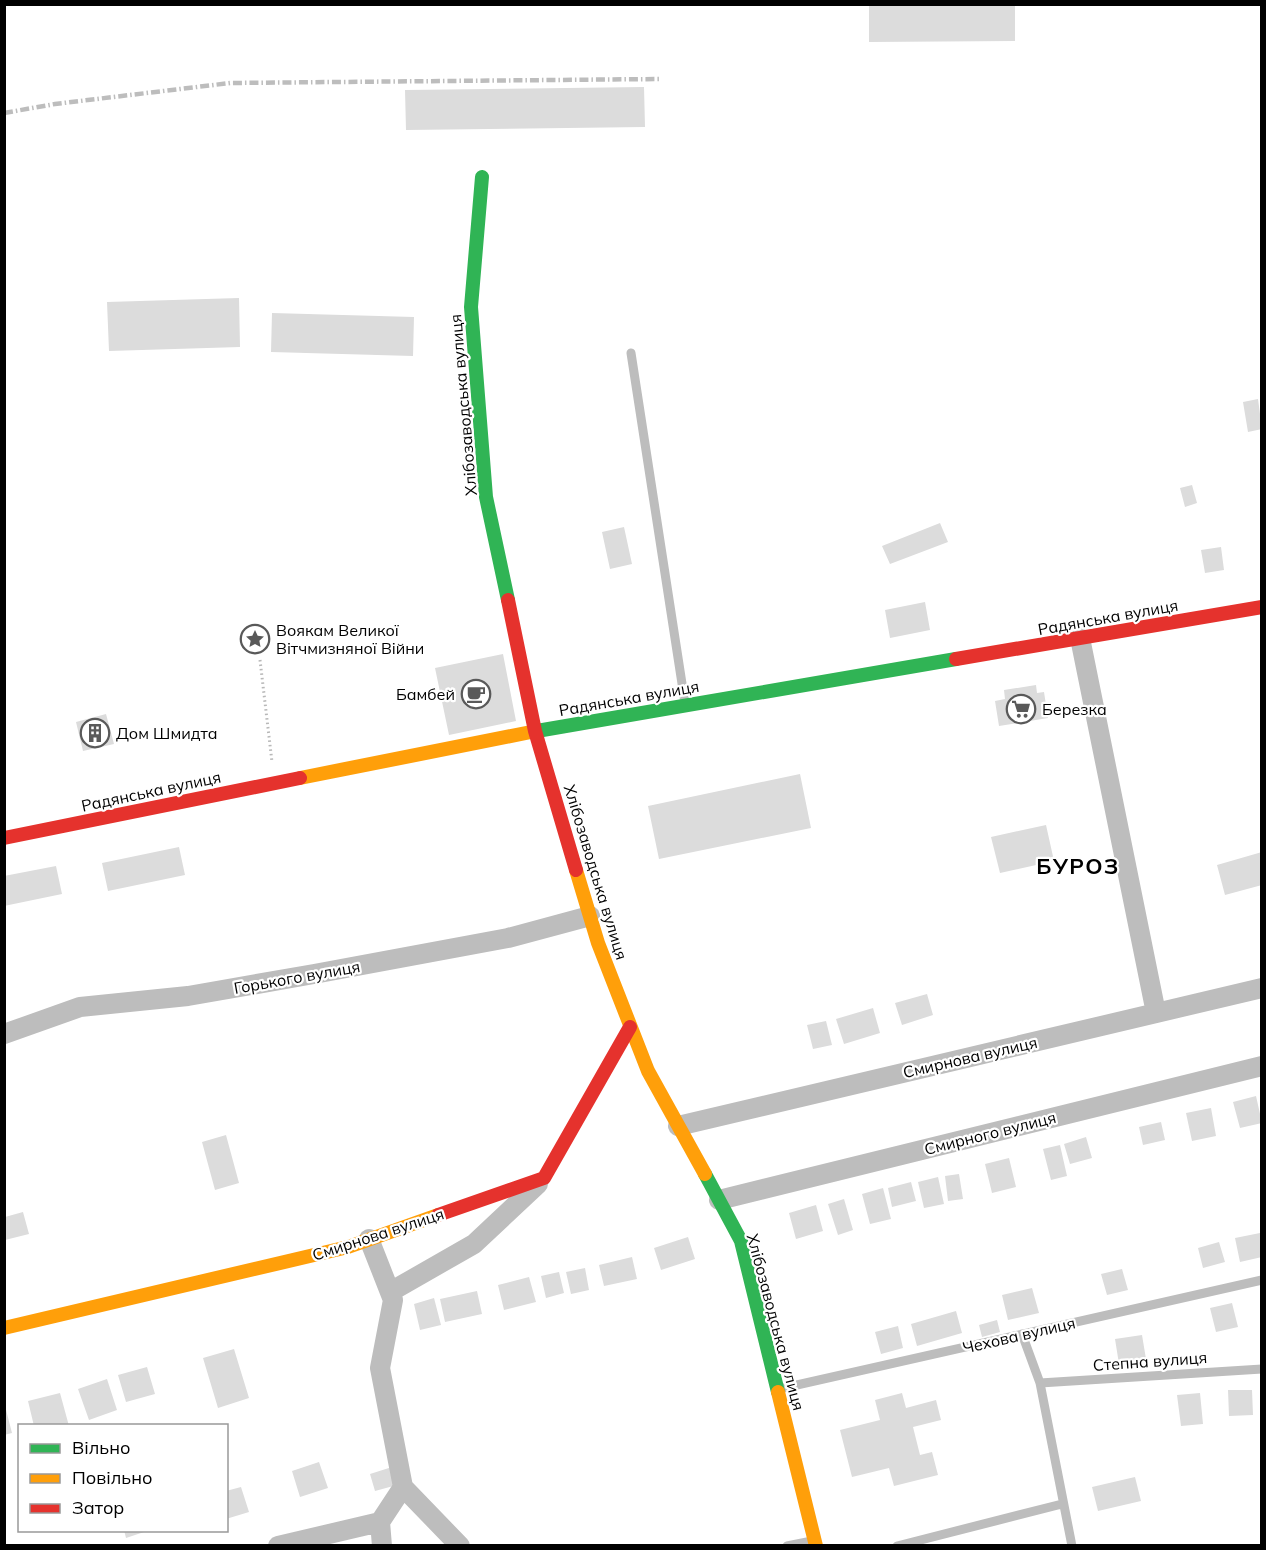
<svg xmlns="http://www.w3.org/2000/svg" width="1266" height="1550" font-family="Mulish,sans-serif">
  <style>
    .building { fill: #dcdcdc }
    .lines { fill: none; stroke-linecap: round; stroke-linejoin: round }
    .path { stroke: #b8b8b8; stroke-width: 3; stroke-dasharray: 1.5 3; stroke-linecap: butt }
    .lane { stroke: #bdbdbd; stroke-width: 9 }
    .street { stroke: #bdbdbd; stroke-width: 20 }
    .fast { stroke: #30b455; stroke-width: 14 }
    .slow { stroke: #ff9f0a; stroke-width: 14 }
    .jam { stroke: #e5322d; stroke-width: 14 }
    .rail { stroke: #bdbdbd; stroke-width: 4.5; stroke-dasharray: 9 3 1.5 3; stroke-linecap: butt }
    .labels { text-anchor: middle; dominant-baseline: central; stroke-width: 4.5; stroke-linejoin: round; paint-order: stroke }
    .street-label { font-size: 16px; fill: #000; stroke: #fff }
    .poi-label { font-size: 16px; fill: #000; stroke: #fff; text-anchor: start }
    .district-label { font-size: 22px; font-weight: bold; letter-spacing: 1.5px; fill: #000; stroke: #fff }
  </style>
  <rect width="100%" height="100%" fill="#fff"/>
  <path class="building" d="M869,4H1015V41L869,42Z
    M644,87L645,127L406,130L405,90Z
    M239,298L240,347L109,351L107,302Z
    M272,313L414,317L413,356L271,352Z
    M1258,399L1262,429L1248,432L1243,402Z
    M1192,485L1197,503L1185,507L1180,488Z
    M940,523L948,542L890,564L882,546Z
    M624,527L632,564L610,569L602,532Z
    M1221,547L1224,570L1205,573L1201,550Z
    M925,602L930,630L890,638L885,610Z
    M503,654L516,721L449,735L435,668Z
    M1036,685L1037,693L1044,692L1048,718L999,726L995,701L1005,699L1004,690Z
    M106,714L114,744L83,751L76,722Z
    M800,774L811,828L659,859L648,806Z
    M1046,825L1054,861L1000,873L991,837Z
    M179,847L185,875L108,891L102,863Z
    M1262,852V885L1225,895L1217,865Z
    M56,866L62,894L4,906V876Z
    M927,994L933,1015L902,1025L895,1003Z
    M873,1008L880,1033L844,1044L836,1019Z
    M826,1021L832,1045L813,1049L807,1025Z
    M1256,1096L1262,1123L1240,1128L1233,1102Z
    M1211,1108L1216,1136L1192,1141L1186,1113Z
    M1161,1122L1165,1140L1143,1145L1139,1127Z
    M226,1135L239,1183L215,1190L202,1142Z
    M1086,1137L1092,1158L1070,1164L1064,1144Z
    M1060,1145L1067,1176L1051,1180L1043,1149Z
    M1009,1158L1016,1187L992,1193L985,1164Z
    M959,1174L963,1199L948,1201L945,1176Z
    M938,1177L944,1204L924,1208L918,1182Z
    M911,1182L916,1201L892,1207L888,1188Z
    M883,1188L891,1219L870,1224L862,1194Z
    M844,1199L853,1230L838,1235L828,1204Z
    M816,1205L823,1231L796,1239L789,1213Z
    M23,1212L29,1234L5,1240V1217Z
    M1260,1233L1262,1257L1240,1262L1235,1238Z
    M688,1237L695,1259L661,1270L654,1248Z
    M1219,1242L1225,1262L1203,1268L1198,1248Z
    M632,1257L637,1279L604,1286L599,1265Z
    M585,1268L589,1290L571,1294L566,1272Z
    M1122,1269L1128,1290L1107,1295L1101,1274Z
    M559,1272L564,1293L546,1298L541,1276Z
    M529,1277L536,1302L504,1310L498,1285Z
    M1032,1288L1039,1313L1008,1320L1002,1295Z
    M477,1291L482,1314L445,1322L440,1299Z
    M434,1298L441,1325L420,1330L414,1304Z
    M1232,1303L1238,1327L1216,1332L1210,1308Z
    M956,1311L962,1333L917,1346L911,1324Z
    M997,1320L1000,1332L982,1337L979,1325Z
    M898,1326L903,1348L881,1354L875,1332Z
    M1142,1335L1146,1359L1119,1364L1115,1339Z
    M234,1349L249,1398L218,1408L203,1358Z
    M147,1367L155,1394L126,1402L118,1375Z
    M107,1379L117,1410L89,1420L78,1389Z
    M1228,1390H1252L1253,1415L1229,1416Z
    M60,1393L69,1426H34L28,1401Z
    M902,1393L906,1408L936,1400L941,1420L913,1427L920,1455L932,1452L938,1475L894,1486L889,1468L852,1477L840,1430L880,1420L875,1400Z
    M1200,1393L1203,1424L1181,1426L1177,1395Z
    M4,1402L12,1433L4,1435Z
    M319,1462L328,1488L300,1497L292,1471Z
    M392,1467L397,1485L375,1491L370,1474Z
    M1135,1477L1141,1501L1098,1511L1092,1487Z
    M241,1487L249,1512L226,1519V1491Z
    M124,1530H147V1531L126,1538Z"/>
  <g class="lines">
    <path class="path" d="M260,660L272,762"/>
    <path class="lane" d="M631,353L685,703
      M1022,1334L1040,1383L1072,1546
      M1040,1383L1262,1369
      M779,1389L1262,1280
      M787,1546L812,1541
      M897,1546L1062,1504"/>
    <path class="street" d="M1080,638L1156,1013
      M4,1034L80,1007L188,996L314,974L508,938L590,916
      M678,1126L1262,988
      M719,1200L1262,1066
      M369,1239L393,1300L380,1368L403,1487L380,1522L382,1546
      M390,1292L474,1244L538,1184
      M403,1487L460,1546
      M278,1546L380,1522"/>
    <path class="fast" d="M482,177L471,307L486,497L508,600
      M531,732L956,659
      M705,1174L741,1241L778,1392"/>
    <path class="slow" d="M300,778L531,732
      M576,870L598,943L648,1071L705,1174
      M4,1328L348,1247L438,1215
      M778,1392L816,1546"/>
    <path class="jam" d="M508,600L535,731L576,870
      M956,659L1262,607
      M4,838L300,778
      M438,1215L544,1178L630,1027"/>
    <path class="rail" d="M4,113L55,104L230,83L660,79"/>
  </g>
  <defs>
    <g id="sight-ring" transform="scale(1.5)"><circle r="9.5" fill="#fff" stroke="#595959" stroke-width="1.5"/><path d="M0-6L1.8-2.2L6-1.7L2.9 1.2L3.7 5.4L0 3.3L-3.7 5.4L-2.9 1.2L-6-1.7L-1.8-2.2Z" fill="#595959"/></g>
    <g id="cafe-ring" transform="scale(1.5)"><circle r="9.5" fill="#fff" stroke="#595959" stroke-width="1.5"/><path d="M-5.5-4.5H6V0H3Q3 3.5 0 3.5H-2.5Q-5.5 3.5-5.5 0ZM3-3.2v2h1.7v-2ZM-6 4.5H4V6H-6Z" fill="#595959"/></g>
    <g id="supermarket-ring" transform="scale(1.5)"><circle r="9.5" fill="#fff" stroke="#595959" stroke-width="1.5"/><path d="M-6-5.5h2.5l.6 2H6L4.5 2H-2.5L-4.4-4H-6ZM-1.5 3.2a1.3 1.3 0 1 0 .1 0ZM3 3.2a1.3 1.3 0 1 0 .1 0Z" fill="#595959"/></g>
    <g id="building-ring" transform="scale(1.5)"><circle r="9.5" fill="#fff" stroke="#595959" stroke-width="1.5"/><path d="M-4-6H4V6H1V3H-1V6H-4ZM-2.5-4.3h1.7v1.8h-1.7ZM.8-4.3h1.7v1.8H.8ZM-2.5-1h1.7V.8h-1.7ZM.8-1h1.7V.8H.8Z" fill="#595959"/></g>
  </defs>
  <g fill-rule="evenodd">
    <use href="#sight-ring" x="255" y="639"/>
    <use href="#cafe-ring" x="476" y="694"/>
    <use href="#supermarket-ring" x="1021" y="709"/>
    <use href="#building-ring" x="95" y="733"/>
  </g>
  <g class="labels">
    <g class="street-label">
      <text transform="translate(463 405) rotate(-95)">Хлібозаводська вулиця</text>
      <text transform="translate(1108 617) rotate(-10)">Радянська вулиця</text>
      <text transform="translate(629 698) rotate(-10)">Радянська вулиця</text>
      <text transform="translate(151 791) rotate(-12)">Радянська вулиця</text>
      <text transform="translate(596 872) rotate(73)">Хлібозаводська вулиця</text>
      <text transform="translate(297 977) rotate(-10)">Горького вулиця</text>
      <text transform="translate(970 1057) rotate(-13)">Смирнова вулиця</text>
      <text transform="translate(990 1133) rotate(-14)">Смирного вулиця</text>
      <text transform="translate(378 1234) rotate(-18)">Смирнова вулиця</text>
      <text transform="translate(776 1322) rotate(75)">Хлібозаводська вулиця</text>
      <text transform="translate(1019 1335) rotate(-13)">Чехова вулиця</text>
      <text transform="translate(1150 1361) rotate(-4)">Степна вулиця</text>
    </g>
    <g class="poi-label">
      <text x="276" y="630">Воякам Великої<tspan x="276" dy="18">Вітчмизняної Війни</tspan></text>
      <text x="455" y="694" text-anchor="end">Бамбей</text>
      <text x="1042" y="709">Березка</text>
      <text x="116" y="733">Дом Шмидта</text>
    </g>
    <g class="district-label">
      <text x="1078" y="866">БУРОЗ</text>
    </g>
  </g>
  <rect width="1266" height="1550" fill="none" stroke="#000000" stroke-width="12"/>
  <rect x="18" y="1424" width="210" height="108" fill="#ffffff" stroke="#999999" stroke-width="1.5"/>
  <rect x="30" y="1444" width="30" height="9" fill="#30b455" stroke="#999999" stroke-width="1.5"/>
  <text x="72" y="1454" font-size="18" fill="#000000">Вільно</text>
  <rect x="30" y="1474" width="30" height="9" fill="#ff9f0a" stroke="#999999" stroke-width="1.5"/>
  <text x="72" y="1484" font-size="18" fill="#000000">Повільно</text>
  <rect x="30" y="1504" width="30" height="9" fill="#e5322d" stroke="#999999" stroke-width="1.5"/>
  <text x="72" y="1514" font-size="18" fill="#000000">Затор</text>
</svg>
